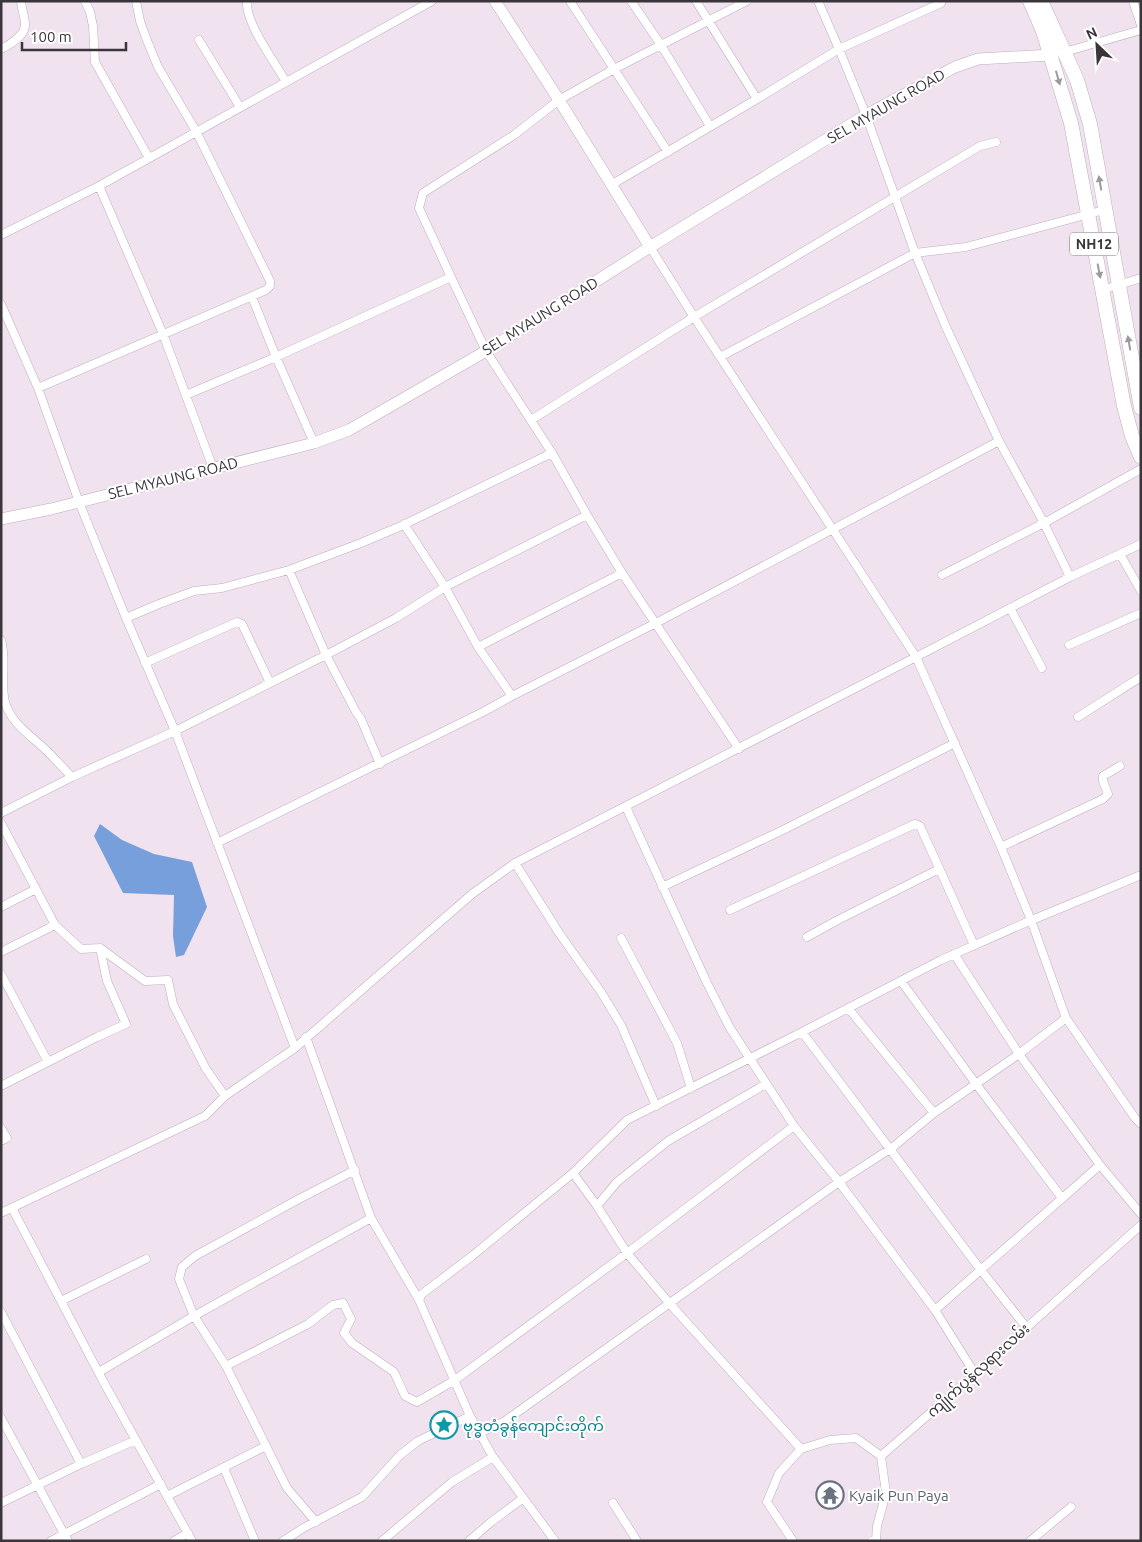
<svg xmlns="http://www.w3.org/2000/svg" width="1142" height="1542" font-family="Ubuntu,'Noto Sans Myanmar',sans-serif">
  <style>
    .water { fill: #779fdc }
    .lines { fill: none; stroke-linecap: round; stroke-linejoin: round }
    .street-casing { stroke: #bcafbb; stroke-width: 9 }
    .secondary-casing { stroke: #bcafbb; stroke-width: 12 }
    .highway-casing { stroke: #bcafbb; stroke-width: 15 }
    .street { stroke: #fff; stroke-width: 8 }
    .secondary { stroke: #fff; stroke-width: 11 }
    .highway { stroke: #fff; stroke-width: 14 }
    .oneway { fill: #9c9a9c }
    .labels { text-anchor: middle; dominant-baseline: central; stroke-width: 4; stroke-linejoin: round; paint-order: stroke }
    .shield { fill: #fff; stroke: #757275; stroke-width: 1 }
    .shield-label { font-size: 14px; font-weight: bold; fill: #3a353a }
    .street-label { font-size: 15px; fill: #3a353a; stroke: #fff }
    .culture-label { font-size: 15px; fill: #0d838f; stroke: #fff; text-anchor: start }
    .worship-label { font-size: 15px; fill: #5b616d; stroke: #fff; text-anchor: start }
  </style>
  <rect width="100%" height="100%" fill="#f1e2ef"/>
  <path class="water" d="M100,824L122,840L154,854L192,862L207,907L184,955L176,957L173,936L174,895L123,893L94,836Z"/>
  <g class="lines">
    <g class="street-casing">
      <path id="street" d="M85,1L90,12L93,26L95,62L149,158
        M247,1C245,23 275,62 286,82
        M570,1L668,152
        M631,1L661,45L710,126
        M696,1L757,99
        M818,1L839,49L866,115L915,253L946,327L999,441L1044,523L1070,577
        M1133,1L1141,25
        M199,40L240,107
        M1,49C9,45 24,36 25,26C26,21 21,7 21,1
        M1061,53L1141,30
        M611,185L757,99L839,49L941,3L942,1
        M99,186L163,334L213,468
        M1,235L99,186L432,1
        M650,247L694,317L916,657L1001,847L1031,920L1066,1018L1135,1118L1141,1124
        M451,277L419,208L423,193L514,135L559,100L614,69L747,1
        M1102,290L1141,278
        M252,297L276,357L314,443
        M1,304L38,388L79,502L126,618L175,731L295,1048
        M720,357L915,253L966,247L1104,210
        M38,388L266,290L270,286V281L196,131L158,67L146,38L140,21L136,1
        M186,395L276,357L451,277L486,351L552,453L587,515L622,573L739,749
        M531,420L694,317L980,146L996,142
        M404,524L445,587L478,647L512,696
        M1120,554L1141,591
        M289,570L326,655L356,712L361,719L380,764
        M942,575L1044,523L1141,469
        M1010,608L1042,668
        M126,618L159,604L194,591L222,588L289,570L361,543L401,526L552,453
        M1,640C7,660 0,682 5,702C11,724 33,737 48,752C56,760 64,769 72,777
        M1069,645L1141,613
        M478,647L622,573
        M145,663L237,622L242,624L270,683
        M1078,717L1141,677
        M626,807L707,983L730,1028L794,1126L839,1182L935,1310L975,1374
        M1,813L72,777L175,731L326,655L396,618L445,587L587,515
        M1,823L55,925L81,949L100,948L107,981L126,1024L97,1037L1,1086
        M217,843L483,712L512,696L656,623L999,441
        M1001,847L1103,799L1108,794L1103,781V776L1120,766
        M515,863L559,933L601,992L621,1025L656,1106
        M662,887L783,830L955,743
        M1,907L36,889
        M730,910L915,824L920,826L974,945
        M807,937L836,921L939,869
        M621,938L677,1043L691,1088
        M100,948L145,981L168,980L173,1004L206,1069L225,1096
        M1,952L55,925
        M954,954L1019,1054L1100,1165L1141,1214
        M1,974L48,1062
        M901,981L976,1084L1062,1198
        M848,1008L934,1113
        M802,1032L977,1265L1026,1327
        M306,1037L371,1218L419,1300L470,1416L493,1457L555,1541
        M1,1128L7,1138L1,1141
        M573,1173L597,1206L627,1253L670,1304L801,1449L830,1440L856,1438L881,1456
        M597,1206L617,1182L668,1141L766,1084
        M12,1208L103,1381L192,1541
        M1,1213L205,1116L225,1096L295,1048L472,894L515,863L916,657L1070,577L1141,544
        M419,1300L422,1294L472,1256L573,1173L627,1120L802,1032L941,960L1027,922L1141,875
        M61,1301L146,1259
        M935,1310L1100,1165
        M1,1312L81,1464
        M226,1366L308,1324L333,1305L343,1303L351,1319L344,1333L352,1343L394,1372L405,1396L417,1402L455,1380L627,1253L794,1126
        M99,1372L194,1316L371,1218
        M1,1418L68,1541
        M480,1433L505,1421L839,1182L893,1147L934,1113L1019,1054L1066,1018
        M224,1468L255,1541
        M167,1496L266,1446
        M1,1503L81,1464L136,1440
        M613,1503L637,1541
        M316,1522L287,1488L226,1366L194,1316L179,1279L182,1267L195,1256L297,1200L355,1170
        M51,1541L161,1484
        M174,1541L188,1533
        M283,1541L305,1527L362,1497L400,1455L418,1441L470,1416
        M382,1541L452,1482L493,1457
        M469,1541L491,1522L522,1499
        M793,1541L767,1502L779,1473L801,1449
        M872,1541L876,1540L877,1526L886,1493L881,1456L975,1374L1141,1225
        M1030,1541L1071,1507"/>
    </g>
    <g class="secondary-casing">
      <path id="secondary" d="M495,1L559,100L650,247
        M1,519L51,509L314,443L349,430L486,351L650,247L866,115L955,67L978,59L1051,55"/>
    </g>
    <g class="highway-casing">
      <path id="highway" d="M1030,1L1043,31L1071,123L1124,406L1132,436L1141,457
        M1041,1L1077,80L1090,124L1141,408"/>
    </g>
    <use href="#street" class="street"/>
    <use href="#secondary" class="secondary"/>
    <use href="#highway" class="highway"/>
  </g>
  <defs><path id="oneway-solid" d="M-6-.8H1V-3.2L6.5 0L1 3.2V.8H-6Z" transform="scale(1.25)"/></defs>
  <g class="oneway">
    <use href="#oneway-solid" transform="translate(1058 78) rotate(74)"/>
    <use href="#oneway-solid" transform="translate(1100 183) rotate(-100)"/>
    <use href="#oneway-solid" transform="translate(1099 271) rotate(79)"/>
    <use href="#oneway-solid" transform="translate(1129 343) rotate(-100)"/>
  </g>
  <defs>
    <g id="sight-ring" transform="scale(1.4375)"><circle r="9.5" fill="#fff" stroke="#0f9aa8" stroke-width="1.5"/><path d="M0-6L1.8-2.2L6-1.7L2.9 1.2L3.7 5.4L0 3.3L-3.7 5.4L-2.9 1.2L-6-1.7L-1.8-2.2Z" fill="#0f9aa8"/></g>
    <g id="temple-ring" transform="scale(1.4375)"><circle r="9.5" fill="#fff" stroke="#6b7280" stroke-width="1.5"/><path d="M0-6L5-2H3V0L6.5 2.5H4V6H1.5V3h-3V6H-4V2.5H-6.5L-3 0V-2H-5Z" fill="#6b7280"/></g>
  </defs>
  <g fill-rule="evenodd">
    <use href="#sight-ring" x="444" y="1425"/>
    <use href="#temple-ring" x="830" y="1495"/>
  </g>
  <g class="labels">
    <rect class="shield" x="1070" y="232.5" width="48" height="23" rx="4"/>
    <g class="shield-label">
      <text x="1094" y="244">NH12</text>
    </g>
    <g class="street-label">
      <text transform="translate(886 106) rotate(-30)">SEL MYAUNG ROAD</text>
      <text transform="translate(540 316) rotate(-32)">SEL MYAUNG ROAD</text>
      <text transform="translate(173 478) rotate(-14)">SEL MYAUNG ROAD</text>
      <text transform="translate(978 1370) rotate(-42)">ကျိုက်ပွန်လုရားလမ်း</text>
    </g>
    <g class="culture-label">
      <text x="463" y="1425">ဗုဒ္ဓတံခွန်ကျောင်းတိုက်</text>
    </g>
    <g class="worship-label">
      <text x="849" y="1495">Kyaik Pun Paya</text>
    </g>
  </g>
  <rect width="1142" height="1542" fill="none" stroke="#3a353a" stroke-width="5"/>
  <g transform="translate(1097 45) rotate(335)" stroke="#ffffff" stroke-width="4" paint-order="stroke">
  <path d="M0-4L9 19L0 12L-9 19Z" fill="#3a353a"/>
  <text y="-8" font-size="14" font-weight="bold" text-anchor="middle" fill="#3a353a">N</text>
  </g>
  <path d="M22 42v8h104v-8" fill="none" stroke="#3a353a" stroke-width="2.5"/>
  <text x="30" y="42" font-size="15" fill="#3a353a" stroke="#ffffff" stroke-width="4" paint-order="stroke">100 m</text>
</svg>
